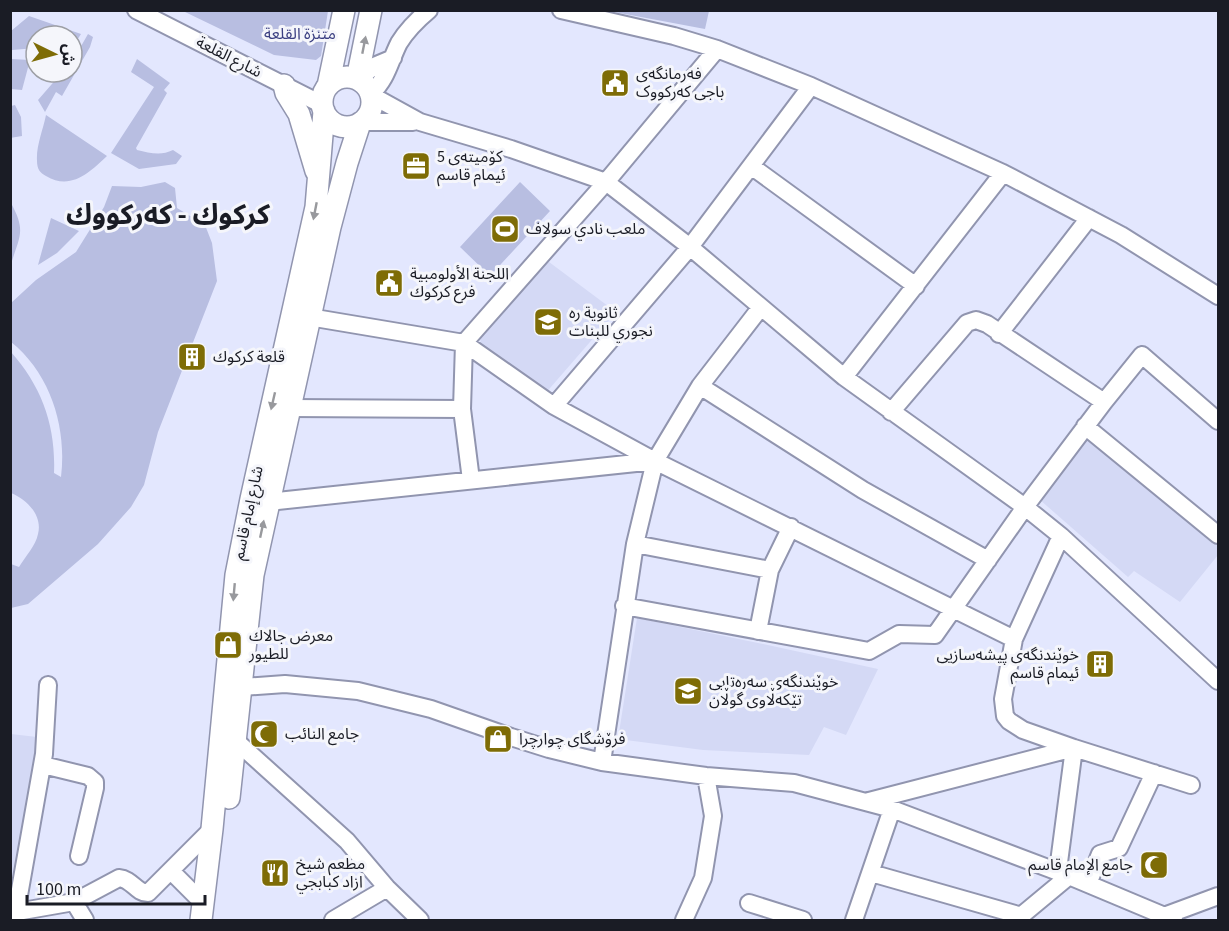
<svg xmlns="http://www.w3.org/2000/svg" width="1229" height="931" font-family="'Source Sans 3','Noto Sans Arabic',sans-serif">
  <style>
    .built { fill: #d4d9f5 }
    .green { fill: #b8bee1 }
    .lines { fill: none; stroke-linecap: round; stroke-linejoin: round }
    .minor-casing { stroke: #9195af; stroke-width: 20 }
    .major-casing { stroke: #9195af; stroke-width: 24 }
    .minor { stroke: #fff; stroke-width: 16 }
    .major { stroke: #fff; stroke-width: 21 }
    .oneway { fill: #98999d }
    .labels { text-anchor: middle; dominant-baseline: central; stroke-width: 6; stroke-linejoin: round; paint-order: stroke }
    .park-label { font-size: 16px; fill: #3b3f82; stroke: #f5f6fb }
    .street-label { font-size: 16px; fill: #1a1c25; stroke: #f5f6fb }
    .poi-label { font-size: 16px; fill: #1a1c25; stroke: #f5f6fb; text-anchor: start }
    .town-label { font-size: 28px; font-weight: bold; fill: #1a1c25; stroke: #f5f6fb }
  </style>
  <rect width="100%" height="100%" fill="#e3e7fe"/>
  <path class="built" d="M545,259L616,312L544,395L481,350L480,331Z
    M1086,437L1162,497L1218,545V555L1180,602L1134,571L1128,577L1039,499Z
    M637,618L758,643L878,669L846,735L824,727L809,755L703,750L618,739Z
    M11,734L37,737L11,893L10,734Z"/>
  <path class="green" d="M183,11L328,10V11L321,56L316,60L274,55Z
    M609,11L709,10V11L705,29Z
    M29,16L81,34L72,48V36H36V48L12,50L11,31Z
    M88,34L93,37L90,47L62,96L56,92L45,112L38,100L58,77H64L66,72H72V62Z
    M11,59L30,60L22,90L11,89Z
    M137,59L170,83L164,90L167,93L136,148L137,150C150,153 161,156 173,150L182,156L176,164L139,169L111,153L154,87L131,72Z
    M15,105L21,117L22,136L10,138L11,106Z
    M46,115L107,156C90,172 71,191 46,176C40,173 37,169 37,161C36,146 43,130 46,115Z
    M165,182L175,188L177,208L205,225L212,243L217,281L158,432L144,485L131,507L98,544L28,604L11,608V564L19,567C25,557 36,545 38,534C43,515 26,499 11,493V352C42,387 56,426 54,473L61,477C67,428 51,374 11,342V303L36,280L76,252L104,207L112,186L141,187Z
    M520,182L550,211L490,276L460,247Z
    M11,203C26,231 20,235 11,264Z
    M51,218L79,231L57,253L38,265Z"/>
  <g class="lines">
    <g class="minor-casing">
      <path id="minor" d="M136,10L323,105
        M561,10L674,36L717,49L811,86L1003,173L1121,235L1218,296
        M358,80L374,66L393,58
        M371,94C388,77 389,63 399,43C407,30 417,20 429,10
        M371,95L420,122L511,149L606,182L690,247L844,377L1025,507L1061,536L1218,681
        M363,122H413
        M751,166L916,286
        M309,317L464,343L554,406L655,461L1014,639
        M999,334L1089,218
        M844,377L1003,173
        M700,386L863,490L988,560
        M554,406L690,247L811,86
        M289,408L462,409
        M891,412L967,323L976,320L987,324L1104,402
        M1085,426L1218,535
        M471,480L462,409L464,343L606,182L717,49
        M268,502L655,461
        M1061,536L1014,639L1003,699L1005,716L1009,721L1023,730L1074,748L1191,785
        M635,544L770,570
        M624,606L869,651L899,634L935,635L1025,507L1104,402L1142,355L1218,421
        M758,631L770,570L791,527
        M242,687L285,684L358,691L431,709L511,737L549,749L602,762L706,776L794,783L892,809L1069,876
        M236,741L347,841L387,888L420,920
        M602,762L635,544L655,461L700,386L761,307
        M43,765L88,776L95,782V788L79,856
        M869,801L1074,748L1058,870
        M171,871L203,903
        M871,873L1022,916
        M1088,884L1100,854L1119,848L1154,773
        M74,902L85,920
        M749,903L803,920
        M10,913L18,901L44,754L48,685
        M11,913L74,902L119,878C132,879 136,893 148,893L212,829
        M1164,916L1218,896
        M333,920L387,888
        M684,920L703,878L713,816L706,776
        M854,920L892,809
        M1016,920L1069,876L1174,920"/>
    </g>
    <g class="major-casing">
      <path id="major" d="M322 102a25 25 0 1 1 50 0a25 25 0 1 1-50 0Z
        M357,79L371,10
        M284,85L286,93L299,114L316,171
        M328,86L344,10
        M229,798L253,575L330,227L347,163L360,123
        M201,920L212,829L236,575L251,499L316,207L324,111"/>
    </g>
    <use href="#minor" class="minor"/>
    <use href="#major" class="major"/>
  </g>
  <defs><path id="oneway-solid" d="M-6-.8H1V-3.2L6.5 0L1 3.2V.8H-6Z" transform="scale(1.5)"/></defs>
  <g class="oneway">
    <use href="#oneway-solid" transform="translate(364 45) rotate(-79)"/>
    <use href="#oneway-solid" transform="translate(315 211) rotate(101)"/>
    <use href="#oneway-solid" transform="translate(273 401) rotate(103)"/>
    <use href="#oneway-solid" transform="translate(262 529) rotate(-78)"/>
    <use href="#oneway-solid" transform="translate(234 592) rotate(95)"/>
  </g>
  <defs>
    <g id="civic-square" transform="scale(1.5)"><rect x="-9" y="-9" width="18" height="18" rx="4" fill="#7e6c06" stroke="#f5f6fb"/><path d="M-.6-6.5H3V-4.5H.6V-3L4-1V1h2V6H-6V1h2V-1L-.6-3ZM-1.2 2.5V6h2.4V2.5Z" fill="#fff"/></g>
    <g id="office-square" transform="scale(1.5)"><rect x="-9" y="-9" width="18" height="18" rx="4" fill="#7e6c06" stroke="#f5f6fb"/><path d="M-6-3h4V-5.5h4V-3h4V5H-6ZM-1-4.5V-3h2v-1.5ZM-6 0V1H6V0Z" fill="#fff"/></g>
    <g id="stadium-square" transform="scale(1.5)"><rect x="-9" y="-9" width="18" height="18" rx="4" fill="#7e6c06" stroke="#f5f6fb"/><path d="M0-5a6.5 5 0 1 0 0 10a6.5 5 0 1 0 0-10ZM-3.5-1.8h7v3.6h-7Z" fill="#fff"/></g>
    <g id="school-square" transform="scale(1.5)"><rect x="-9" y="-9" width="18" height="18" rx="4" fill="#7e6c06" stroke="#f5f6fb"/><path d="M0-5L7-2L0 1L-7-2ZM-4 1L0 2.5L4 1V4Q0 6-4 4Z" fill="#fff"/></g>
    <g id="building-square" transform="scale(1.5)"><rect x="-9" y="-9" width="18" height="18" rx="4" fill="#7e6c06" stroke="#f5f6fb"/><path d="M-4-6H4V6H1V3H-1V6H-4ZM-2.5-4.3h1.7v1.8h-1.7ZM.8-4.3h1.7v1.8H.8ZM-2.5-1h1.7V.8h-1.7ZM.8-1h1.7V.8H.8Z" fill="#fff"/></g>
    <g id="shop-square" transform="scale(1.5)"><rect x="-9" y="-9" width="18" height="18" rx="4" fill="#7e6c06" stroke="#f5f6fb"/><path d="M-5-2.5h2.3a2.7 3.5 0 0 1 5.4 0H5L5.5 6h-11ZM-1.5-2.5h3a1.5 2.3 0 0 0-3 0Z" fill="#fff"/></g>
    <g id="mosque-square" transform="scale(1.5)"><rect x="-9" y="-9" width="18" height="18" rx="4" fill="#7e6c06" stroke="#f5f6fb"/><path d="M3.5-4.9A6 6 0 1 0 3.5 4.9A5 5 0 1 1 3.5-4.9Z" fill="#fff"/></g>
    <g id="restaurant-square" transform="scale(1.5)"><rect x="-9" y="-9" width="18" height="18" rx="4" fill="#7e6c06" stroke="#f5f6fb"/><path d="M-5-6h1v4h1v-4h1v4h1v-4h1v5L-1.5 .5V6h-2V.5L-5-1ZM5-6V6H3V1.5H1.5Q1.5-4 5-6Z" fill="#fff"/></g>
  </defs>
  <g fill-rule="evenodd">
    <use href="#civic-square" x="615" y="83"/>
    <use href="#office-square" x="416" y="166"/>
    <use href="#stadium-square" x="505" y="229"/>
    <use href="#civic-square" x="389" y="283"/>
    <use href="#school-square" x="548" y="322"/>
    <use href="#building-square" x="192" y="357"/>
    <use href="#shop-square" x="228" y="645"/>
    <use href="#building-square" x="1100" y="664"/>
    <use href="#school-square" x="688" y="691"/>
    <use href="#mosque-square" x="264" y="734"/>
    <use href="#shop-square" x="498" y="739"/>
    <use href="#mosque-square" x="1154" y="865"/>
    <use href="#restaurant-square" x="275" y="873"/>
  </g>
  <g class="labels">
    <g class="park-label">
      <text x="300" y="34">متنزة القلعة</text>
    </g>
    <g class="street-label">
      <text transform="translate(229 57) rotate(27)">شارع القلعة</text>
      <text transform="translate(248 513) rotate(-78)">شارع إمام قاسم</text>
    </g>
    <g class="poi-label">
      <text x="636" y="74">فەرمانگەی<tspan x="636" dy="18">باجی کەرکووک</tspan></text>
      <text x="437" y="157">کۆمیتەی 5<tspan x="437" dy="18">ئیمام قاسم</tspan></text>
      <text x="526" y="229">ملعب نادي سولاف</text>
      <text x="410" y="274">اللجنة الأولومبية<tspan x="410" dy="18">فرع كركوك</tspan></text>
      <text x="569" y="313">ثانوية ره<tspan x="569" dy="18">نجوري للبنات</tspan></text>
      <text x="213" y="357">قلعة كركوك</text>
      <text x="249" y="636">معرض جالاك<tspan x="249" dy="18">للطيور</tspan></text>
      <text x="1079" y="655" text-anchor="end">خوێندنگەی پیشەسازیی<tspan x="1079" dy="18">ئیمام قاسم</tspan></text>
      <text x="709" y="682">خوێندنگەی سەرەتایی<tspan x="709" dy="18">تێکەڵاوی گوڵان</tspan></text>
      <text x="285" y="734">جامع النائب</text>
      <text x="519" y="739">فرۆشگای چوارچرا</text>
      <text x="296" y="864">مطعم شيخ<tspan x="296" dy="18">ازاد كبابجي</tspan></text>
      <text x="1133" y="865" text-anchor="end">جامع الإمام قاسم</text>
    </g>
    <g class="town-label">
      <text x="168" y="215">كركوك - کەرکووك</text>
    </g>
  </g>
  <rect width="1229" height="931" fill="none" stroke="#1a1c25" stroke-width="24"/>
  <g transform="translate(54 54) rotate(95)"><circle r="28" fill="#f5f6fb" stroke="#9d9fa5" stroke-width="1.5"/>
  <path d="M0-4.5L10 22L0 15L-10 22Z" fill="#7e6c06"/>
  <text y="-9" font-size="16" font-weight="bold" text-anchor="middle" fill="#1a1c25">ش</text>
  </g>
  <path d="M27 895v9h178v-9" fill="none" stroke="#1a1c25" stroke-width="3"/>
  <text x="36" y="895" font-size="18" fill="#1a1c25" stroke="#f5f6fb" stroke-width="4.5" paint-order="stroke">100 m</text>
</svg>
